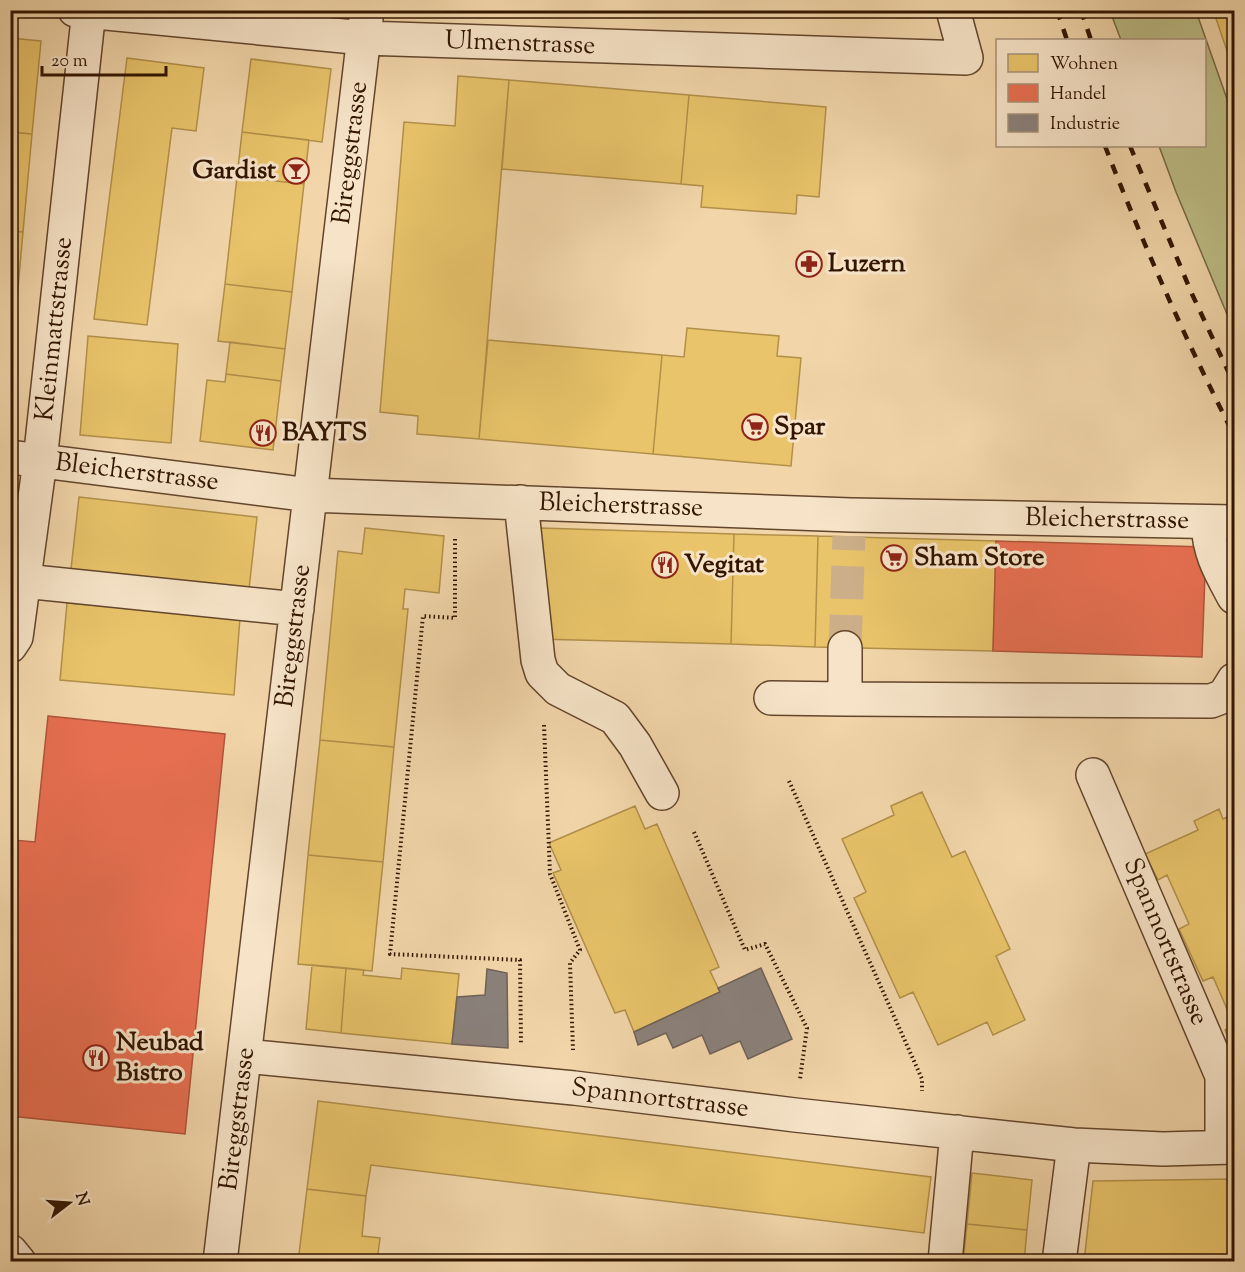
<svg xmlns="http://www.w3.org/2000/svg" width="1245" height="1272" font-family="'Sorts Mill Goudy',serif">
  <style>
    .green { fill: #bdbd86; stroke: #786944; stroke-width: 1.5 }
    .homes { fill: #e9c46a; stroke: #b2904a; stroke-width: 1.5 }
    .shops { fill: #e76f51; stroke: #b15439; stroke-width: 1.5 }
    .industry { fill: #8a817c; stroke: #706157; stroke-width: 1.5 }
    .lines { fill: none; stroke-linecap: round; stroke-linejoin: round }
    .minor-tunnel { stroke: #ccaf88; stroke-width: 33; stroke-dasharray: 33 16; stroke-linecap: butt }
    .minor-casing { stroke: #62452b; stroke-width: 36 }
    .path { stroke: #321501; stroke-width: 4; stroke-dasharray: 1.5 3; stroke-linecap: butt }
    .minor { stroke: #f7e4c8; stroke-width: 33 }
    .rail { stroke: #321501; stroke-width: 4.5; stroke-dasharray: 10 10; stroke-linecap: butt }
    .labels { text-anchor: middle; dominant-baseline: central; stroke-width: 6; stroke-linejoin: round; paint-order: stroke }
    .street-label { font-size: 26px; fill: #321501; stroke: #f7e4c8 }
    .poi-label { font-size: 26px; font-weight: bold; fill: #321501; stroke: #f7e4c8; text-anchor: start }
  </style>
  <rect width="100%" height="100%" fill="#f2d6aa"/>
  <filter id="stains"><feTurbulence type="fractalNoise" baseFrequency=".00333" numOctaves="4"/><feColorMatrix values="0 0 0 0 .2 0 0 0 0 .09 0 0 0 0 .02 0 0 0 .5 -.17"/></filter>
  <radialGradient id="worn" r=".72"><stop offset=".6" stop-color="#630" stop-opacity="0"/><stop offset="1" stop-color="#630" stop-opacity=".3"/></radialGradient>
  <path class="green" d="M1110,11H1196L1234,119V331L1176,192L1159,146H1204V40H1121Z"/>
  <path class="homes" d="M654,10H909V18Z
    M1213,10H1234V71Z
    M10,38L41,41L32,134L10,132Z
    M127,58L204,68L196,131L172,128L147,325L94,319Z
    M251,59L331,69L322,142L242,132Z
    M458,76L509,80L479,439L417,434L418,416L380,412L404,122L455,126Z
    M509,80L689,95L681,184L502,169Z
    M689,95L826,107L819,197L797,195L796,214L701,207L703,186L681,184Z
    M10,132L32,134L23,232L10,231Z
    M242,132L309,140L304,184L237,177Z
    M237,177L304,184L292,292L225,284Z
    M10,231L23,232L13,344H10Z
    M225,284L292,292L285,349L218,341Z
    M687,328L779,336L777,356L801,358L791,466L653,454L662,355L684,357Z
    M88,336L178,344L171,443L80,435Z
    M488,340L662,355L653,454L479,439Z
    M230,342L285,349L281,381L226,374Z
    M226,374L281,381L273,450L200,441L207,380L225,382Z
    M79,497L257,517L249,589L71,569Z
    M365,528L444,536L439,593L405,589L403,609H408L394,747L320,740L338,551L362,554Z
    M540,528L734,534L731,644L537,639Z
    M734,534L818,536L815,647L731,644Z
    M818,536L996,541L993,651L815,647Z
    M67,603L240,618L234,695L60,680Z
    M320,740L394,747L383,862L308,855Z
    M922,792L952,857L965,851L1010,949L996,956L1025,1020L993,1035L987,1022L938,1045L913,992L900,998L854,898L866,892L842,839L894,815L891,806Z
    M635,806L645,829L657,824L719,967L710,971L720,992L634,1032L625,1010L615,1013L553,873L561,870L549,843Z
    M1219,809L1223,819L1234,814V1025L1213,977L1203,981L1179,929L1189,924L1167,875L1158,880L1145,854L1198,830L1194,821Z
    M308,855L383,862L372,971L298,964Z
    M312,965L346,968L341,1033L306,1029Z
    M346,968L364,970L363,975L401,979L402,968L459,974L452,1044L341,1033Z
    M1234,1026V1050L1225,1030Z
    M318,1101L931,1177L924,1233L371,1165L366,1196L307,1189Z
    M972,1173L1032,1180L1027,1230L967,1224Z
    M1234,1179V1262H1084L1093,1181Z
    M307,1189L366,1196L362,1236L380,1238L377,1262L359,1259V1262H298Z
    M967,1224L1027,1230L1024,1262H963Z"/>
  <path class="shops" d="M996,541L1206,547L1202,657L993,651Z
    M48,716L225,734L185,1134L10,1116V866L13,840L35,842Z"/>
  <path class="industry" d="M761,968L792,1039L748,1059L740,1041L710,1054L702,1035L673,1048L666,1033L638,1045L634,1032L720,992L718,988Z
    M487,969L507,973L508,1048L452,1044L457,997L485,995Z"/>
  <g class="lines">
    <path class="minor-tunnel" d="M845,648L849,536"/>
    <g class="minor-casing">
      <path id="minor" d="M75,10L364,38L966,58L953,10
        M10,457L310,495L851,515L1234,522
        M521,502L538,660L542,673L558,689L615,718L635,745L662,793
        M1208,523C1209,553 1220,571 1234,597
        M24,581L297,609
        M10,646L16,637L40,461L89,10
        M845,648V699L1211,701L1224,696L1234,680
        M771,698L845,699
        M1093,775L1222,1076V1147
        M245,1056L574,1088L795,1115L1074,1145L1163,1149L1234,1147
        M10,1251L19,1262
        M220,1262L367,10
        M945,1262L957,1132
        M1059,1262L1074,1145"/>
    </g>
    <path class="path" d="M455,539V618L423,616L390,954L520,960L521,1044
      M544,725L550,874L580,950L570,963L573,1050
      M789,781L922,1079V1091
      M694,832L745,950L765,944L807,1028L800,1079"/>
    <use href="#minor" class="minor"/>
    <path class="rail" d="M1057,10L1067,40
      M1081,10L1091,40
      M1105,146C1143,244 1186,341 1234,435
      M1130,146L1192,294L1234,384"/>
  </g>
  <defs>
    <g id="bar-ring" transform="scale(1.35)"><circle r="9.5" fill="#f7e4c8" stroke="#8f2418" stroke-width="1.5"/><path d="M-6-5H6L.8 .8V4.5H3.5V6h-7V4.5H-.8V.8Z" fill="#8f2418"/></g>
    <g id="pharmacy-ring" transform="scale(1.35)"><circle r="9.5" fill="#f7e4c8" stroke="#8f2418" stroke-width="1.5"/><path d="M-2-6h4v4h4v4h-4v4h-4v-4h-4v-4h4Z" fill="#8f2418"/></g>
    <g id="supermarket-ring" transform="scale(1.35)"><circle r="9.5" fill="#f7e4c8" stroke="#8f2418" stroke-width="1.5"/><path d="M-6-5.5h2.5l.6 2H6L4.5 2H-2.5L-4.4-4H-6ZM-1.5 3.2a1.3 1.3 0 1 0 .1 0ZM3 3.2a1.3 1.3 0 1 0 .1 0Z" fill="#8f2418"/></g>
    <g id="restaurant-ring" transform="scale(1.35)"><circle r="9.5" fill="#f7e4c8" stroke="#8f2418" stroke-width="1.5"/><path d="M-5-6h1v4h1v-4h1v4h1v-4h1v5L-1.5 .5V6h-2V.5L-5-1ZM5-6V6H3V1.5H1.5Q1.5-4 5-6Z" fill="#8f2418"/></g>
  </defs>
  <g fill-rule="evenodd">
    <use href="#bar-ring" x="296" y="171"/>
    <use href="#pharmacy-ring" x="809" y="264"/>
    <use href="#supermarket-ring" x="755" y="427"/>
    <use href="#restaurant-ring" x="263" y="433"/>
    <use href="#supermarket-ring" x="894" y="558"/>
    <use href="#restaurant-ring" x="665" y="565"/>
    <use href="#restaurant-ring" x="96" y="1058"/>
  </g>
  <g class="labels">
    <g class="street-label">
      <text transform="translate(520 44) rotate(2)">Ulmenstrasse</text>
      <text transform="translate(351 153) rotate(-83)">Bireggstrasse</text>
      <text transform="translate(55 329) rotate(-84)">Kleinmattstrasse</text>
      <text transform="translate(137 473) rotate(7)">Bleicherstrasse</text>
      <text transform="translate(621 506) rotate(2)">Bleicherstrasse</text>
      <text transform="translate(1107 520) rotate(1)">Bleicherstrasse</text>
      <text transform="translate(294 636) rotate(-83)">Bireggstrasse</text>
      <text transform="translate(1165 942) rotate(67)">Spannortstrasse</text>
      <text transform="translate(660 1099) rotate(7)">Spannortstrasse</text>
      <text transform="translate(238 1119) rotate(-83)">Bireggstrasse</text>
    </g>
    <g class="poi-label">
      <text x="276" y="171" text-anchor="end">Gardist</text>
      <text x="828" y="264">Luzern</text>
      <text x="774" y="427">Spar</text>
      <text x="282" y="433">BAYTS</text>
      <text x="914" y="558">Sham Store</text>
      <text x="684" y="565">Vegitat</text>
      <text x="116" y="1043">Neubad<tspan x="116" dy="30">Bistro</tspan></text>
    </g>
  </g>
  <rect width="1245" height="1272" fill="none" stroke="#f2d6aa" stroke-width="36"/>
  <rect x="12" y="12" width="1221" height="1248" fill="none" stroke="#321501" stroke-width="3"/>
  <rect x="18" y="18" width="1209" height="1236" fill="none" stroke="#321501" stroke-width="1.5"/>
  <rect x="996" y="39" width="210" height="108" fill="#f7e4c8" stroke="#a89178" stroke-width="1.5"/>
  <rect x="1008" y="54" width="30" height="18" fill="#e9c46a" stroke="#a89178" stroke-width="1.5"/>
  <text x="1050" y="69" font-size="18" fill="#321501">Wohnen</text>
  <rect x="1008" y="84" width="30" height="18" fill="#e76f51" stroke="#a89178" stroke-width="1.5"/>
  <text x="1050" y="99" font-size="18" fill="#321501">Handel</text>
  <rect x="1008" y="114" width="30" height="18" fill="#8a817c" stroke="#a89178" stroke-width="1.5"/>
  <text x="1050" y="129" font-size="18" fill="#321501">Industrie</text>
  <g transform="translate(69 1203) rotate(73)" stroke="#f7e4c8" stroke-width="4.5" paint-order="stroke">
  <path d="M0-4.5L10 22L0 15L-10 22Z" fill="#321501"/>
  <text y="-9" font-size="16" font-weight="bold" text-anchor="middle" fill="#321501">N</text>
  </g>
  <path d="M42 66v9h124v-9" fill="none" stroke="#321501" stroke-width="3"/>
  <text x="51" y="66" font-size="18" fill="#321501" stroke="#f7e4c8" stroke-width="4.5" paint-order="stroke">20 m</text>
  <rect width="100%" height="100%" filter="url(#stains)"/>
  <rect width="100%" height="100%" fill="url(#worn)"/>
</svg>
